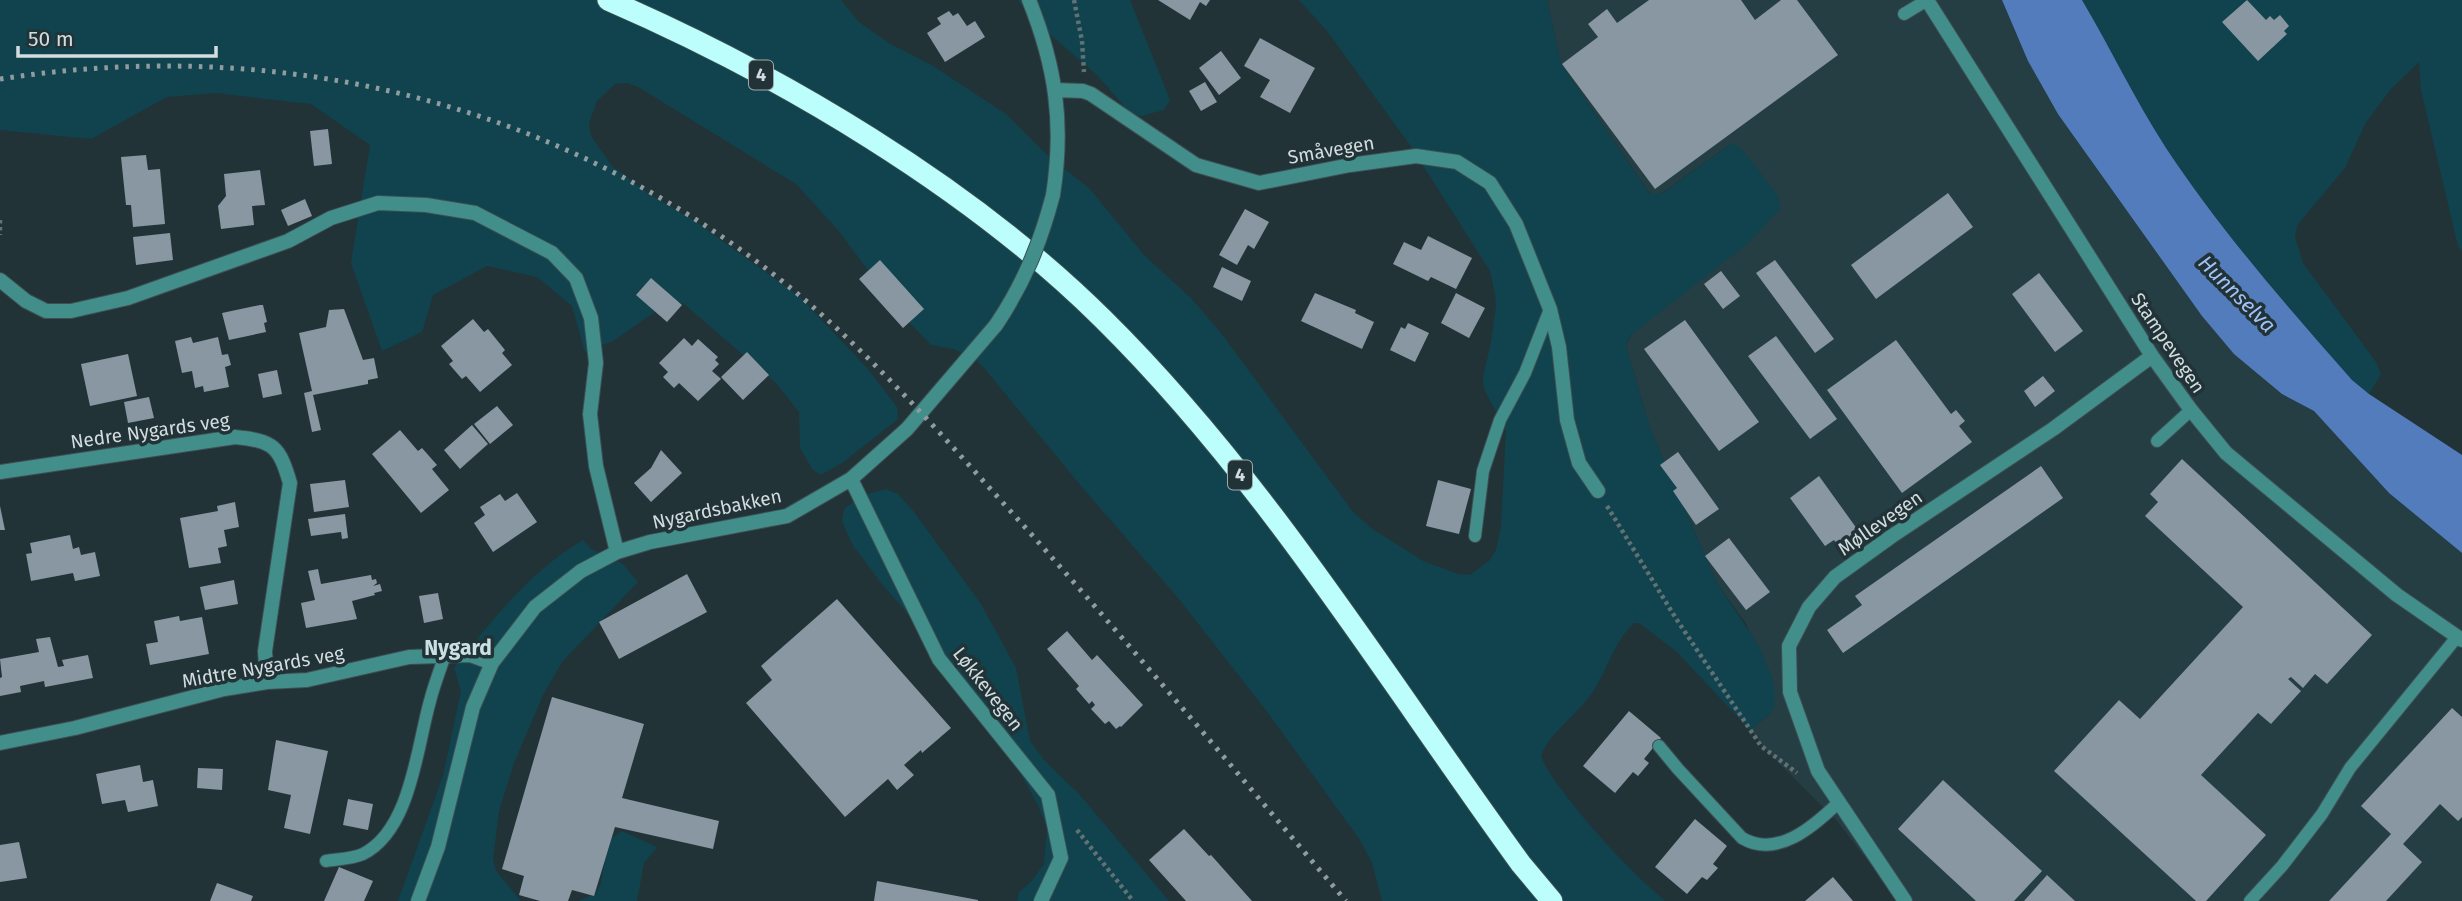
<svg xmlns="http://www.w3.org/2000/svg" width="2462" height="901" font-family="'Fira Sans',sans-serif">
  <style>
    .built { fill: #253e44 }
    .green { fill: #10434d }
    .water { fill: #537cbc }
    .building { fill: #8897a2 }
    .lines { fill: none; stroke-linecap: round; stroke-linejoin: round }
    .lane-casing { stroke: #3e4e52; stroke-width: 14 }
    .street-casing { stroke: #3e4e52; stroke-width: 16 }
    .highway-casing { stroke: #3e4e52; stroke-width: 23 }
    .path { stroke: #627174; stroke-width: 4.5; stroke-dasharray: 3.5 3.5; stroke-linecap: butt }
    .lane { stroke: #418e8b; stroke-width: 12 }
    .street { stroke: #418e8b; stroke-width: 14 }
    .highway { stroke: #bbfefb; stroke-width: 21 }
    .rail { stroke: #909ca0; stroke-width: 5; stroke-dasharray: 3.5 7; stroke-linecap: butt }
    .street-bridge-casing { stroke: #3e4e52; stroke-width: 16; stroke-linecap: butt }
    .street-bridge { stroke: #418e8b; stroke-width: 14 }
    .labels { text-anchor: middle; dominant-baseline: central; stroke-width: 7; stroke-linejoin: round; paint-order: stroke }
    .shield { fill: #223337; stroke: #9eaaad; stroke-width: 2 }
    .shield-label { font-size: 18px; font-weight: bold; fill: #d3dde0 }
    .street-label { font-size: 19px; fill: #d3dde0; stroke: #223337 }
    .water-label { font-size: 21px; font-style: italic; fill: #a0c2f7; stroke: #223337 }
    .neighbourhood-label { font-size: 21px; font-weight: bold; fill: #cbe0e5; stroke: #223337 }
  </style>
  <rect width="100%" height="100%" fill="#223337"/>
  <path class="built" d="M1547,0H2002L2028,61L2282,394L2314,411L2389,493L2462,553V901H1899L1837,821L1768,752L1750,730L1770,714L1747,625L1718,585L1708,563L1650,428L1626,346L1732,143L1662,193L1651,195L1561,64Z"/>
  <path class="green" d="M0,0H841L859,22L889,43L933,66L1006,114L1049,157L1089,188L1145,256L1192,299L1224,337L1353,512L1371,528L1423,561L1458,574L1470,575L1490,560L1496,550L1501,526L1506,431L1484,389L1483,377L1491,342L1496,306L1495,294L1490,271L1410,145L1327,31L1299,0H1547L1561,64L1650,194L1663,193L1732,143L1742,149L1779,197L1780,209L1747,244L1631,335L1626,346L1650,428L1708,563L1718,585L1759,646L1773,680L1775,704L1770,714L1750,730L1677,652L1639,623H1634C1611,644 1606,678 1586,701C1571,719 1550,734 1541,755C1546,771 1557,783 1567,797C1596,834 1629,870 1665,901H1382L1372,863L1360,840L1268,713L1179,599L1081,486L985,369L976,360L954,349L931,345L897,309L838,230L796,184L638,87L627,83L615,84L597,101L589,123L591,136L612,166L650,195L692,219L800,297L868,369L897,407L898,419L842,463L821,475L812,469L800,448L799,412L776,383L684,304L672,300L613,341L585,352L572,306L537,277L487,266L433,295L422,332L382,351L351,263L370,145L311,104L215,93L167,97L91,139L0,130Z
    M1018,0H1130L1170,100L1164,110L1141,116L1129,112L1097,75L1031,18Z
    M2082,0H2462V251L2458,246L2421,90L2419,62L2390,90L2365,124L2345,168L2298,224L2295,237L2303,263L2376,362L2381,374L2369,394L2352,380C2286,305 2221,231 2166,148C2135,100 2111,49 2082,0Z
    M886,489L898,494L914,512L981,604L1016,668L1030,741L1044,760L1079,794L1169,901H1017L1019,892L1030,883L1044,864L1047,828L1038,805L1002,740L914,621L881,583L852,544L842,521L844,509L863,495Z
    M583,540L591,549L623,564L638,582L562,662L543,695L514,763L499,811L493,859L496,871L521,901H398L443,776L461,691L454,668C492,620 529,572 583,540Z
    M622,831L657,847L644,863L637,901H579L596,893L601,883L605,860L612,838Z"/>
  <path class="water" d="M2002,0H2082C2111,49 2135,100 2166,148C2221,231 2286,305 2352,380L2369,394L2462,455V553L2389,493L2314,411L2282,394L2234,354L2202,316L2058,114L2028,61Z"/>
  <path class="building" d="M1158,0H1210L1206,6L1200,2L1190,20Z
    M1649,0H1741L1755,20L1781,0H1797L1838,55L1655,189L1562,64L1598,37L1588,24L1607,9L1617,23Z
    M2247,0L2266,20L2270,16L2274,20L2280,15L2289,26L2284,31L2287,34L2258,61L2222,22Z
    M949,11L953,16L958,13L967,26L975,21L985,37L945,62L927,33L941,24L937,18Z
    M1260,38L1315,68L1290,113L1260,97L1270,80L1244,66Z
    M1221,51L1241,78L1219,95L1199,68Z
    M1205,82L1217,102L1201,111L1189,91Z
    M328,129L332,164L314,166L310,131Z
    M146,155L148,170L160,169L165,224L133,227L131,205H126L121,157Z
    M260,170L265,205L252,206L254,225L221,229L218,206L226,196L224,174Z
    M1948,193L1973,227L1876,299L1851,265Z
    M305,199L312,216L288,226L281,210Z
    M1245,209L1269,222L1254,249L1248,245L1237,265L1219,255Z
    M170,233L173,260L136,265L133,237Z
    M1428,236L1472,258L1456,289L1431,277L1428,281L1393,264L1404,242L1421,250Z
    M880,260L924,309L903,328L859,279Z
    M1775,260L1834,339L1815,353L1756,273Z
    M1222,267L1251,281L1242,301L1213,287Z
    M1721,271L1740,296L1723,309L1704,284Z
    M2039,273L2083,331L2055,352L2012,294Z
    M651,278L682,305L667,322L636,295Z
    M1315,293L1356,310L1355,313L1374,322L1362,349L1301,321Z
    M1456,293L1485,308L1469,338L1441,323Z
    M260,305H263L267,322L264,323L266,332L229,340L222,313Z
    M344,309L363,360L374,358L378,378L368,380V384L313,395L321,430L312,432L304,393L312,391L299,333L326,327L329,310Z
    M473,319L484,332L488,329L505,350L502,353L512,365L480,392L466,376L462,379L449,364L453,361L441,346Z
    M1685,320L1759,422L1719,451L1644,349Z
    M1408,323L1429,333L1415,362L1390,350L1401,327L1405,329Z
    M1776,336L1837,419L1810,439L1748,356Z
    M191,337L193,343L218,337L222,355L228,354L231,365L225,367L229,387L204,392L203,386L195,388L192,371L182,373L175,341Z
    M684,338L692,346L698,339L718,357L715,360L719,364L712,371L721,379L698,401L679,383L674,388L663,377L668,372L659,363Z
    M1896,340L1951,414L1956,410L1965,421L1959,426L1972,442L1902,493L1827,390Z
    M747,352L769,375L743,400L721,377Z
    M128,354L137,396L90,406L81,364Z
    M277,370L282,394L263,398L258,374Z
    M2043,376L2055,391L2035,407L2024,391Z
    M149,397L154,418L128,423L124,402Z
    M497,406L513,425L490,444L474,424Z
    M472,425L488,444L460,469L444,450Z
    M400,430L418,451L422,448L437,465L432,469L449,490L421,513L372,454Z
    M661,450L682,473L651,502L634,483L651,468Z
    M1678,452L1719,509L1696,525L1673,491L1677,488L1660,465Z
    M2182,459L2372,635L2327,684L2315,674L2303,688L2291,677L2288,679L2301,691L2271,724L2258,713L2201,775L2266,835L2206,901H2196L2054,771L2119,700L2140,719L2243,607L2145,516L2158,502L2150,494Z
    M2041,466L2063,498L1843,653L1827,630L1862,605L1855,596Z
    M1819,476L1860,533L1840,548L1834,540L1825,546L1790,498Z
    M345,480L349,507L314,512L310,484Z
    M1438,480L1471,489L1459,534L1426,526Z
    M517,493L537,522L493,552L474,523L485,515L480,507L500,494L505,501Z
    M235,502L239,527L224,530L227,546L218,548L221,563L189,568L180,518L218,511L217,506Z
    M0,506L5,530H0Z
    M345,514L348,538L342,539L341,532L311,536L308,519Z
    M70,535L73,549L79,547L81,555L95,552L100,576L75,581L73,573L31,581L26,554L32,553L30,543Z
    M1729,538L1770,592L1746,610L1705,556Z
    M318,569L321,584L371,575L372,580L376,579L377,583L373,586L380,584L382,591L374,593L375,595L352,601L357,619L306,628L301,603L315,600L308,571Z
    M687,574L707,612L619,659L599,622Z
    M234,580L238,604L205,610L200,587Z
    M438,593L443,619L424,623L419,596Z
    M837,599L951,728L922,753L921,750L904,765L914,775L897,790L888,779L845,817L746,703L772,680L761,666Z
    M179,616L180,621L202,617L209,654L150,665L146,644L158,642L154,621Z
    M1067,631L1092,660L1097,655L1143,705L1121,727L1120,726L1116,729L1109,721L1105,724L1091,709L1095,705L1092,701L1089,704L1076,689L1079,686L1047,649Z
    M50,637L58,667L64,666L62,660L88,655L93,678L45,687L44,681L20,686L21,692L0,696V678L2,677L0,659L39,652L36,639Z
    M552,697L644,724L622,798L719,821L713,849L615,827L594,896L572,890L568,901H540L519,895L524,876L502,869Z
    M2452,708L2462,717V817L2458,821L2440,804L2403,844L2422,862L2386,901H2329L2391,834L2361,806Z
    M1629,711L1661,738L1644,759L1649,763L1638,776L1633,772L1615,793L1583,766Z
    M276,740L328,751L310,834L284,828L291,795L268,790Z
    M140,765L143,782L153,780L158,806L128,812L125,800L102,804L96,774Z
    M198,768L223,769L222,790L197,788Z
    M1943,780L2042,871L2014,901H1976L1898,829Z
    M348,799L373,804L368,830L343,825Z
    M1695,819L1727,846L1713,864L1718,868L1707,880L1702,877L1687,894L1655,867Z
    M1184,829L1209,856L1211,855L1252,901H1186L1149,860Z
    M19,842L27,878L0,882V845Z
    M339,867L373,881L364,901H324Z
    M2047,875L2075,901H2024Z
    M1833,877L1853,901H1805Z
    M877,881L978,900V901H874Z
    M217,883L253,896L251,901H210Z"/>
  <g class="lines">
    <g class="lane-casing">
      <path id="lane" d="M1904,14L1927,0
        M2157,441L2191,410
        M1475,536L1483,471L1500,420L1525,373L1550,309
        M1659,746L1678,769L1742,838C1777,859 1814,826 1838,803
        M326,861C337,859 352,859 363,854C411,830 417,746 430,701C434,685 440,670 445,655
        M2250,901L2282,866L2322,814L2350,768L2457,637"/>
    </g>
    <g class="street-casing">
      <path id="street" d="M1029,0C1056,67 1064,124 1053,195
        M1927,0L2152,356L2191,410L2226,453L2397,595L2462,640
        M1056,90L1083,91L1091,94L1196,165L1259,183L1350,165L1416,156L1457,162L1490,183L1516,224L1550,309L1559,347L1567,420L1579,463L1598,491
        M0,280L26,301L46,311H71L128,298L288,241L331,218L378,203L426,205L475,213L552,253L576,278L591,318L596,363L590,414L596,466L617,552
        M0,472L235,437C274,441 279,446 290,483L265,651L267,682
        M851,479L939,659L1048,795L1061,858L1041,901
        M0,743L75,728L224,689L267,682L307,680L409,657L470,655L492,663
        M418,901L438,847L473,707L492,663L535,607L581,571L617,552L650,542L787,516L851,479L907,429L996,325
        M1905,901L1818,771L1790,692L1789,646L1809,607L1835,577L1892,536L2053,429L2152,356"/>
    </g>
    <g class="highway-casing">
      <path id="highway" d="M608,0C779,74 970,187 1103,319C1266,480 1387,680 1521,864L1552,901"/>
    </g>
    <path class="path" d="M1074,0L1082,41L1084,72
      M0,220V235
      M1607,506L1675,617L1761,746L1797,773
      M1077,830L1133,901"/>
    <use href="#lane" class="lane"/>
    <use href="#street" class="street"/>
    <use href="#highway" class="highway"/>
    <path class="rail" d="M0,79C264,38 523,94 741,250C837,318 917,407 995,494C1115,626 1230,765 1346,901"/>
    <g class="street-bridge-casing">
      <path id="street-bridge" d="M996,325C1024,283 1040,244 1053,195"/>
    </g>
    <use href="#street-bridge" class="street-bridge"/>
  </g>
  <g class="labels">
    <g class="shield">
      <rect x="749" y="60.5" width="24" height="29" rx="5"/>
      <rect x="1228" y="460.5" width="24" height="29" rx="5"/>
    </g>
    <g class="shield-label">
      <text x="761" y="75">4</text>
      <text x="1240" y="475">4</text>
    </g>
    <g class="street-label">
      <text transform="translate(1331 150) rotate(-10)">Småvegen</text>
      <text transform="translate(2168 343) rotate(56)">Stampevegen</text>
      <text transform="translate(150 431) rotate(-8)">Nedre Nygards veg</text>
      <text transform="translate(717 509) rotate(-12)">Nygardsbakken</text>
      <text transform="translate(1880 523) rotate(-35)">Møllevegen</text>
      <text transform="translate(263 667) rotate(-10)">Midtre Nygards veg</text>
      <text transform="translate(988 689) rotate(52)">Løkkevegen</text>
    </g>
    <g class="water-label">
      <text transform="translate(2237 294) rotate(45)">Hunnselva</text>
    </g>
    <g class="neighbourhood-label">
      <text x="458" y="648">Nygard</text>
    </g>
  </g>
  <path d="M18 46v10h198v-10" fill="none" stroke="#d3dde0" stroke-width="3.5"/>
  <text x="28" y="46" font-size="21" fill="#d3dde0" stroke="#223337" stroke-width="5" paint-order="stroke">50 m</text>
</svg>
